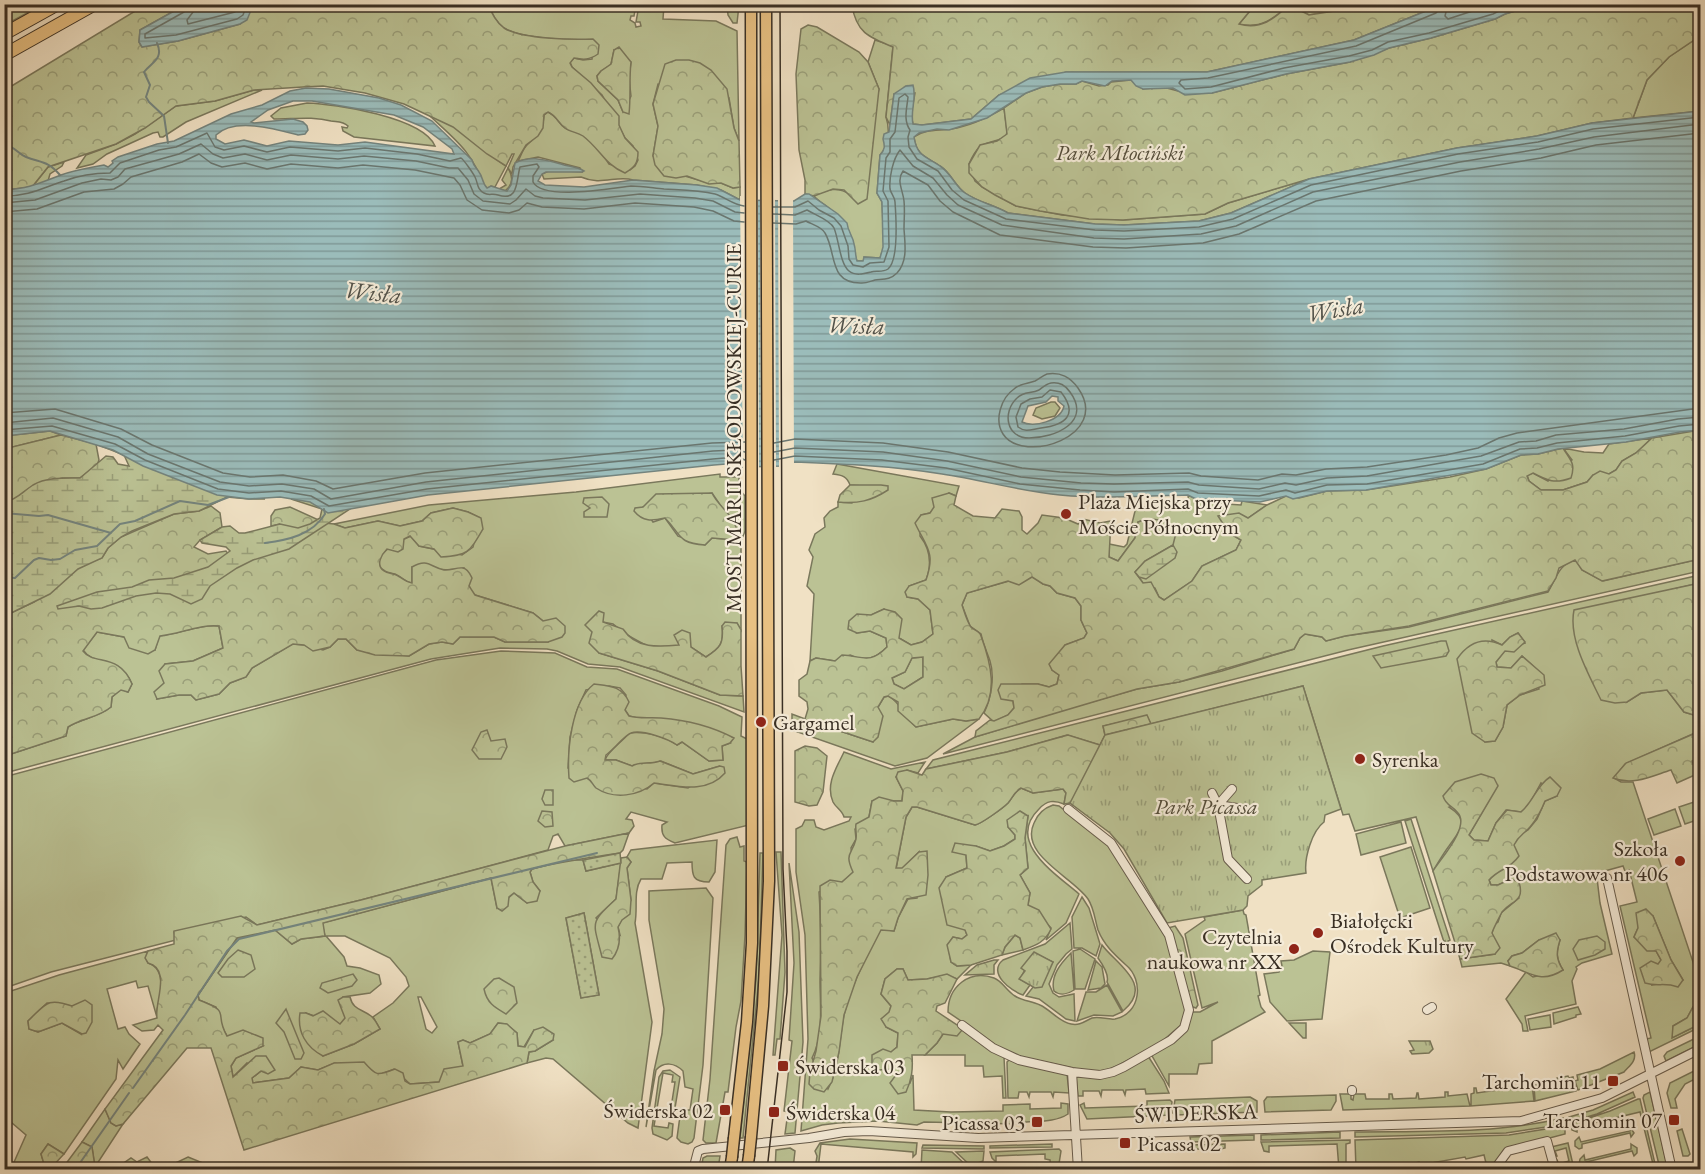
<svg xmlns="http://www.w3.org/2000/svg" width="1705" height="1174" font-family="'EB Garamond',serif">
  <style>
    .grass { fill: #bbc294; stroke: #7a785c; stroke-width: 1.5; fill-rule: evenodd }
    .forest { fill: url(#forest-crowns); stroke: #7a785c; stroke-width: 1.5; fill-rule: evenodd }
    .wetland { fill: url(#wetland-marsh); stroke: #7a785c; stroke-width: 1.5 }
    .park { fill: url(#park-tufts); stroke: #7a785c; stroke-width: 1.5 }
    .garden { fill: url(#garden-dots); stroke: #7a785c; stroke-width: 1.5 }
    .water { fill: url(#water-rules); stroke: #74847e; stroke-width: 1.5; fill-rule: evenodd }
    .pier { fill: #f0e1c4 }
    .lines { fill: none; stroke-linecap: round; stroke-linejoin: round }
    .shore { stroke: #6a766f; stroke-width: 1.5 }
    .stream { stroke: #74847e; stroke-width: 2 }
    .minor-casing { stroke: #675c4c; stroke-width: 10 }
    .major-casing { stroke: #392f24; stroke-width: 13 }
    .highway-casing { stroke: #392f24; stroke-width: 14 }
    .minor { stroke: #f5ecd9; stroke-width: 8 }
    .major { stroke: #e8c082; stroke-width: 10 }
    .highway { stroke: #e8c082; stroke-width: 12 }
    .tram { stroke: #392f24; stroke-width: 1.5 }
    .major-bridge-casing { stroke: #392f24; stroke-width: 13; stroke-linecap: butt }
    .major-bridge { stroke: #e8c082; stroke-width: 10 }
    .poi-dot { fill: #8f2418; stroke: #f5ecd9; stroke-width: 2 }
    .labels { text-anchor: middle; dominant-baseline: central; stroke-width: 4.5; stroke-linejoin: round; paint-order: stroke }
    .park-label { font-size: 22px; font-style: italic; fill: #534c3a; stroke: #f5ecd9 }
    .street-label { font-size: 22px; fill: #392f24; stroke: #f5ecd9 }
    .poi-label { font-size: 22px; fill: #392f24; stroke: #f5ecd9; text-anchor: start }
    .water-label { font-size: 24px; font-style: italic; fill: #52524a; stroke: #f5ecd9 }
  </style>
  <defs>
    <pattern id="forest-crowns" width="20" height="18" patternUnits="userSpaceOnUse" patternTransform="scale(1.5)"><rect width="20" height="18" fill="#bbc294"/><path d="M2 6a3 3 0 1 1 6 0M12 15a3 3 0 1 1 6 0" fill="none" stroke="#999e79"/></pattern>
    <pattern id="wetland-marsh" width="20" height="14" patternUnits="userSpaceOnUse" patternTransform="scale(1.5)"><rect width="20" height="14" fill="#bbc294"/><path d="M1 5h8M5 5V1M11 12h8M15 12V8" fill="none" stroke="#999e79"/></pattern>
    <pattern id="park-tufts" width="24" height="20" patternUnits="userSpaceOnUse" patternTransform="scale(1.5)"><rect width="24" height="20" fill="#bbc294"/><path d="M3 7l-1-3M5 7V3M7 7l1-3M15 17l-1-3M17 17v-4M19 17l1-3" fill="none" stroke="#999e79"/></pattern>
    <pattern id="garden-dots" width="8" height="8" patternUnits="userSpaceOnUse" patternTransform="scale(1.5)"><rect width="8" height="8" fill="#bbc294"/><path d="M2 2h.1M6 6h.1" fill="none" stroke="#999e79" stroke-width="1.8" stroke-linecap="round"/></pattern>
    <pattern id="water-rules" width="6" height="5" patternUnits="userSpaceOnUse" patternTransform="scale(1.5)"><rect width="6" height="5" fill="#9bbcba"/><path d="M0 2.5h6" fill="none" stroke="#7f9997"/></pattern>
  </defs>
  <rect width="100%" height="100%" fill="#f0e1c4"/>
  <filter id="stains"><feTurbulence type="fractalNoise" baseFrequency=".00333" numOctaves="4"/><feColorMatrix values="0 0 0 0 .2 0 0 0 0 .09 0 0 0 0 .02 0 0 0 .5 -.17"/></filter>
  <radialGradient id="worn" r=".72"><stop offset=".6" stop-color="#630" stop-opacity="0"/><stop offset="1" stop-color="#630" stop-opacity=".3"/></radialGradient>
  <path class="grass" d="M489,5H636L634,16H631L630,20L635,23L636,27L641,26L640,22H636L639,5H664L663,19L716,21L737,31L739,141L734,128L729,98L658,84L653,104L658,126L653,156L685,176L709,183H721L733,188L740,187V200L721,190L697,185L633,180C617,175 601,186 581,177L544,179L542,174L551,170L582,172L580,168L538,157L518,161C521,156 523,148 528,144C539,134 543,130 544,115L548,112C557,116 558,123 565,128C569,131 575,131 579,133C591,138 602,153 609,164L630,170L635,166L638,160L633,146L625,138L602,95L572,67L570,62L574,58L583,60L592,59L593,40C573,40 521,39 504,28C497,23 491,13 489,5ZM614,50L631,62L629,78L631,96L623,112L618,100L598,81L597,76L601,71L611,65Z
    M727,5H739L737,23H733L728,15Z
    M1241,5H1350L1347,9L1309,15L1289,5C1273,19 1261,29 1239,24L1249,12Z
    M1700,36V111L1633,118L1647,80L1669,57Z
    M875,40L893,46L886,117C890,129 889,145 880,155L877,193L882,202L884,247L880,258L864,257V261H857C853,252 854,242 849,232C844,225 837,214 830,209C825,204 819,202 814,196C827,189 838,186 851,195L879,89L868,62Z
    M254,90H262L186,122L163,137H160L158,132L153,133L107,154L93,164L77,168L86,155L116,144L135,134L176,106L215,101Z
    M307,103C335,104 423,117 435,146L354,137L343,131L342,127L347,128L348,126C343,121 337,122 331,121C313,116 294,119 274,119L271,116L281,108Z
    M1004,108L1007,131L1006,137C985,146 980,139 969,164L975,181L982,187L1016,206L1062,215L1123,220L1205,214L1228,203L1309,179L1231,213L1199,221L1124,225L1095,224L1008,213C994,205 978,202 965,193C955,186 951,173 940,166C926,156 917,157 914,137C925,129 938,131 951,129C970,126 987,118 1004,108Z
    M431,117C455,119 485,154 506,166L495,187L491,186L489,189L484,186C472,152 457,141 431,117Z
    M64,162L62,166L50,174L48,181L32,187L48,167Z
    M508,168C513,176 514,184 505,191L499,189L506,185L502,180Z
    M1051,402H1055L1060,408L1055,416L1042,419L1033,415L1036,408Z
    M50,431L61,435L5,449L4,436Z
    M1652,438L1636,453L1622,461L1616,470L1609,474L1593,475L1587,482L1563,490H1541L1529,481L1527,475L1533,473L1548,481L1572,460L1563,448L1584,452L1603,453L1609,444Z
    M837,464L959,486L956,496L949,493L930,513L921,515L920,536C931,550 932,564 926,580L909,586L907,597L918,599L930,610L933,634L922,642L911,645L899,638L884,609L871,615L857,633L870,631L886,638L887,647C877,658 864,662 850,655L835,661L816,658L810,661L814,594L807,586L813,557L809,550L815,534L825,527L824,518L830,511L838,507V502L852,503L862,486L850,485C847,477 843,475 833,474Z
    M720,474V477H739V489L745,496V531L741,541V630L737,623L722,626C724,644 720,648 706,657L691,647H649L627,635L613,624L603,622L592,632L599,653L658,671L720,695L743,696L744,712L620,667L588,664L557,651L547,649L500,648L431,659L5,773V756L66,736L68,727C82,718 97,718 111,707L112,697L121,689L128,692L132,684C119,654 94,667 83,650L97,632L124,637L155,650L159,636C179,634 199,624 219,626L223,648L193,661L165,664L164,683L157,699L179,695H191L196,700L219,694L230,683L246,677L252,668L292,644L304,645L323,650L330,647L338,639H346L357,650L409,656L429,644L442,642L453,644L460,637H494L505,642H548L543,621L533,613L475,595L471,592L464,568C447,572 430,568 412,567V583C404,582 402,577 395,574C392,573 388,573 385,571C363,559 401,540 411,536L419,546L462,555L473,547L480,518L468,512L453,508L431,513L422,521L400,526L378,521L345,528L334,524L429,505L576,492ZM712,493L721,506L736,540L712,538L705,545L678,536L665,518L653,522L643,507Z
    M1188,495L1196,499V502L1241,505L1242,501L1267,505L1248,518L1219,516L1229,533L1241,540L1236,550L1202,566L1192,581L1164,600L1159,597L1155,588L1143,583L1135,572L1146,519L1138,522L1135,538L1118,561L1109,557V544L1124,547L1127,544L1136,507H1189Z
    M1576,559L1582,570L1603,581L1700,559V571L1348,650L943,754L975,737L1070,708L1137,689L1179,682L1222,671L1294,649L1300,638L1305,634L1322,637L1326,641L1345,636L1409,627L1548,592C1557,577 1558,565 1576,559Z
    M1700,575V583L1670,590L1627,702L1641,693L1667,690L1684,712L1697,716L1700,713V740L1697,732L1625,764L1614,778L1621,782H1633L1700,983V1011L1699,1006L1693,1007L1687,1018L1673,1026V1037L1700,1024V1027L1649,1052L1646,1039L1651,1038L1620,906L1637,902L1629,870L1625,871L1623,866L1601,872L1602,877L1597,878L1600,903L1612,954L1582,963L1576,967L1577,969L1572,981L1576,1004L1525,1016L1528,1031H1523L1522,1024L1506,999L1526,972L1533,977L1563,970C1556,959 1556,952 1560,940H1539L1522,953L1512,956L1508,961L1510,966L1501,963L1462,967L1460,959L1495,954L1492,933L1494,925L1498,922L1501,913L1519,898L1511,879L1498,885H1491L1489,880L1498,870L1519,835L1528,830L1537,819L1545,801L1557,796L1541,783L1529,805L1521,812L1506,810L1496,823L1488,841L1474,840L1469,835L1497,786L1449,807C1471,821 1460,830 1449,846C1443,854 1438,863 1433,871L1416,817L1355,831L1349,814L1343,815L1303,686L1151,724L1147,716L1103,726L1105,735L1100,745L1067,735L1007,752L926,769L933,760L1383,646ZM1518,633L1525,643L1505,650L1496,662L1497,667L1511,668L1522,656L1533,666L1539,689L1520,695L1507,705L1503,727L1495,741L1485,742L1492,640L1502,645L1510,637ZM1653,916L1671,960L1683,980L1652,985L1661,960L1656,951L1634,937L1638,928Z
    M1032,576L1043,584L1050,586L1057,593L1075,598L1081,606V620L1087,633L1084,638L1065,645L1052,670L1059,675L1057,684L1049,687L1038,684H1022L1013,701L1014,708L1008,715L994,722L984,713C991,699 995,677 990,661C987,652 983,644 981,634L970,626L962,605L967,593L1009,581L1019,584Z
    M501,651L555,653L587,667L617,669L719,706L742,717L741,736L747,739L749,825L675,843C665,839 661,836 662,825L667,822L631,812L626,819L632,820L634,826L629,833L565,846L558,834L553,836L548,850L361,900L257,925L246,917L174,932L176,940L51,972L5,988L4,777L436,660ZM609,686L620,688L626,695L625,710L629,716L641,719L645,718L730,743L722,746L723,760L709,761L682,742L677,745C665,736 644,731 629,733C623,741 607,752 605,760H616L632,766C640,762 651,765 661,761L693,774L720,766L688,788L654,783L647,789L591,780L568,768L570,737L577,710L586,690Z
    M923,657V677L904,689L894,684L892,678L905,672L912,658Z
    M889,696C901,704 905,717 916,727L953,719L966,721L979,719L927,758L895,766L792,730V714L805,719L814,727L826,731L837,730L873,742L878,707L884,697Z
    M844,752L891,769L925,762L918,773L907,770L896,777L903,791L902,801H872L869,817L855,829L856,839L851,848L854,872L842,882L819,892C821,922 821,951 820,980C820,1006 824,1035 812,1058L828,1089C840,1066 839,1040 844,1015C851,986 866,956 881,929L894,931L898,918L908,899L917,898L919,852L902,869H896L906,817L912,807H917L975,825C981,824 1003,808 1008,803C1013,797 1014,792 1021,788L1033,793L1063,789L1066,793L1064,804C1054,800 1047,800 1039,809C1005,842 1056,874 1079,894L1066,923L1046,940L1051,928L1028,905L1030,893L1020,875L1028,868L1025,838L1028,816L1008,827L1015,835V839L1004,846L990,851L976,846L966,855L967,868L946,877L967,935L962,939L953,937L948,945L951,962L957,966L971,965L957,979L947,975L927,979L908,980L903,969H897L885,979L881,994L891,1006L886,1027L898,1033L897,1047L891,1052C892,1072 893,1073 910,1083L913,1075L914,1110L951,1112L1003,1111V1105L1030,1104V1109L1061,1108V1103L1068,1104V1114C1056,1122 1040,1121 1026,1122L1023,1124L924,1122L917,1125L878,1121L838,1123L822,1125L801,1131L808,1039L805,935L796,872V829L802,826L805,820H814L816,827L824,830L849,821L851,817H844C842,810 836,808 833,802C825,784 837,767 844,752Z
    M1700,800V819L1685,824L1679,807Z
    M1053,805L1059,806L1112,848L1168,941L1186,1012L1181,1025L1160,1043L1117,1066L1107,1070L1098,1071L1082,1070L1017,1056L1003,1050L948,1012C948,987 969,969 994,978C1002,981 1007,991 1015,996C1023,1001 1032,1001 1040,1005C1051,1010 1059,1022 1071,1024C1080,1026 1085,1021 1092,1018C1100,1016 1108,1020 1115,1019C1141,1014 1144,980 1126,965C1114,954 1104,945 1098,930C1095,920 1094,908 1088,899C1073,877 1019,855 1034,823C1038,813 1044,808 1053,805Z
    M1675,809L1681,826L1654,835L1648,819Z
    M1411,819L1450,940L1448,941L1451,949L1448,950L1445,941L1444,942L1405,821Z
    M1401,822L1406,843L1361,855L1356,834Z
    M737,837L740,847L744,846V861L747,862L745,935L741,1001L736,1027L728,1092H725L716,1143H706L703,1140L710,1079L726,845L730,839Z
    M717,840L715,872L709,882C693,882 692,876 692,862L667,863L662,879H641C633,892 638,908 635,923L652,1022L638,1128L628,1123L553,1059L546,1058L527,1063L529,1052L535,1051L553,1040L534,1030L524,1047L518,1046L517,1033L506,1024L498,1023L490,1034L470,1043L463,1040L458,1042L463,1066L439,1082L410,1084L394,1069L379,1075L335,1063L318,1070L301,1067L289,1078L252,1083V1078L261,1071L247,1063L233,1077L231,1066L236,1058L263,1046L227,1036L222,1027L216,1007L199,1000L198,995L237,938L275,930L292,944L301,939L325,936L322,923L491,878L497,908L514,893L527,903L540,891L533,882L530,872L532,869L566,860H583L586,871L621,863L616,899L596,918L620,935L618,927L631,900L627,868L631,862L627,857L631,850ZM584,913L599,995L581,998L566,918ZM326,936H345L390,958L406,977L409,986L393,1003L373,1017L380,1029L354,1044L323,1056L306,1013L340,1025L345,1019L343,997L370,993L381,984L379,975L360,968L347,966L344,957ZM418,997H421L437,1027L432,1033L426,1029Z
    M1411,847L1430,908L1400,918L1380,857Z
    M776,852H781L785,972L780,1039H777L775,1055H773L782,935Z
    M760,853H763L759,977L743,1138H740L756,979Z
    M789,863L799,932L803,1042L795,1133L785,1134L788,1112L784,1111L792,1041L789,1040L794,963Z
    M706,888L713,898L703,1065L694,1138L692,1142L688,1144L681,1142L677,1138L680,1116L686,1110H690L693,1089L685,1087L683,1071C675,1063 664,1061 656,1070L646,1127L654,1071L662,1034L664,1009L649,920V891Z
    M1082,897L1089,908L1100,944L1096,956L1082,948H1074L1072,917Z
    M1243,910L1244,914L1246,915L1260,995L1258,996L1261,1007L1265,1012L1212,1041V1063L1199,1064L1197,1074H1169V1086L1151,1054L1175,1041L1192,1012H1200L1218,1002L1202,1008L1185,934L1205,920L1204,917Z
    M1070,923L1072,949L1066,954L1057,965L1049,984L1053,993L1059,997L1074,994L1075,1021L1066,1019L1039,999L1026,996L1053,962L1034,953L1020,979L1030,985L1023,995C1011,991 987,973 1003,960L1045,944Z
    M1015,935L1020,938L1023,950L1002,955L1005,947Z
    M1102,945C1116,964 1155,985 1123,1011L1107,982C1109,976 1103,965 1098,958Z
    M1080,949L1095,959L1085,989H1075L1073,951Z
    M148,951L146,958L148,963C168,969 160,999 156,1014L148,986L138,988L136,981L107,989L118,1029L125,1027L129,1034L140,1044L123,1069L118,1060L116,1079L64,1154L48,1144L41,1154L44,1164L35,1169H11L26,1135L5,1117V993L59,975ZM47,1003L72,1006L81,1034L62,1023L38,1032L29,1029L28,1021Z
    M1313,951L1330,952L1322,1019L1287,1021L1270,1002L1264,974L1279,972L1282,966L1281,961L1294,960Z
    M1071,953L1074,990C1068,994 1060,996 1054,991C1050,976 1061,963 1071,953Z
    M1096,961L1102,967L1105,984L1101,988L1088,990Z
    M1107,985L1122,1012L1113,1016L1094,1015L1077,1021L1086,992H1096Z
    M1578,1007L1581,1014L1576,1015V1017L1554,1024L1553,1013Z
    M1550,1015L1551,1027L1530,1030L1528,1019Z
    M1289,1023H1306V1038H1303Z
    M963,1029L1004,1057L1006,1098H1003L1002,1076L984,1077L983,1066H965V1055H925L937,1043L943,1034Z
    M1700,1036V1044L1666,1061L1664,1056L1667,1052Z
    M1634,1052C1637,1061 1629,1066 1624,1072L1578,1090L1575,1081L1578,1080L1577,1075L1600,1069Z
    M1148,1056L1164,1081L1169,1093L1146,1094L1145,1089L1126,1090L1125,1095L1123,1090H1102L1101,1096L1099,1091H1083V1096H1078L1076,1077H1087Z
    M1009,1060L1067,1074L1069,1093L1054,1092L1053,1097L1051,1092H1030L1029,1097L1027,1092H1019L1018,1098H1008L1007,1062Z
    M1700,1068V1073L1696,1076L1697,1078L1685,1084L1675,1099L1677,1108H1671L1667,1093L1670,1083Z
    M670,1070L680,1077L675,1108H671L675,1082H672L673,1075L663,1073L654,1126L668,1128L669,1123L673,1124L672,1136L667,1140L653,1134L652,1128L659,1077L663,1071Z
    M1568,1076L1569,1078L1573,1077L1576,1091L1535,1101L1534,1085L1558,1082L1557,1078Z
    M1504,1084H1507L1508,1089L1532,1085L1534,1101L1471,1106V1094L1474,1093V1088H1476L1477,1093L1504,1089Z
    M1445,1092H1448V1096L1467,1094L1470,1106L1343,1110L1340,1094H1351V1099L1353,1100L1354,1094H1365L1366,1099H1389V1094H1392L1393,1099L1416,1098L1417,1093H1418L1419,1099L1445,1097Z
    M1633,1092L1635,1097L1597,1114L1570,1122L1569,1117L1593,1110Z
    M1650,1092L1668,1169H1660L1643,1098L1644,1095Z
    M1336,1095V1101L1331,1110L1265,1112L1264,1101L1267,1097Z
    M1250,1097L1257,1101V1112L1175,1115L1173,1113L1175,1100Z
    M1638,1099H1640L1656,1168L1631,1169L1653,1164L1640,1112L1577,1127V1132L1572,1130L1571,1124L1610,1111Z
    M1170,1100L1172,1102L1170,1115L1087,1119L1080,1105L1084,1103L1085,1108L1147,1106V1101Z
    M105,1109L111,1123L116,1126L123,1124L95,1167L92,1147L82,1142Z
    M1563,1118L1564,1124L1560,1125L1506,1133L1355,1137V1132C1424,1131 1496,1134 1563,1118Z
    M1565,1126V1134L1512,1148L1491,1170L1484,1169L1487,1167L1484,1155L1466,1159L1465,1157L1420,1165L1419,1162L1405,1166L1404,1164L1392,1167V1169H1356L1355,1140L1509,1135Z
    M1630,1127L1634,1133L1631,1137L1630,1133L1582,1144V1148L1579,1149L1575,1146V1141L1579,1137L1581,1142L1630,1131Z
    M1682,1129L1690,1154L1688,1156H1683L1677,1131Z
    M1340,1132V1138L1261,1140V1135Z
    M1254,1135V1140L1191,1142L1190,1137Z
    M850,1139L917,1143L916,1154L913,1157V1152L821,1144L818,1169H815L817,1156L815,1151L820,1143Z
    M1350,1140V1143L1346,1144V1169H1339L1337,1144L1269,1146V1152L1264,1151L1261,1142Z
    M1568,1143L1574,1169H1557L1555,1161L1557,1160L1559,1164L1569,1161L1566,1148L1555,1151L1557,1156L1553,1157L1551,1147Z
    M1052,1144V1147L990,1148V1146Z
    M1225,1144V1148L1221,1149H1191V1145Z
    M1631,1144L1637,1148V1153L1634,1156L1632,1151L1586,1162L1587,1167H1583L1579,1164L1580,1159L1584,1155L1585,1160L1631,1149Z
    M923,1145L984,1146V1149L922,1148Z
    M790,1148L795,1151L793,1169H775L776,1150Z
    M1059,1149L1061,1151L1058,1170L1051,1169L1050,1160L1045,1159V1154L996,1156V1162L992,1158L990,1152Z
    M922,1150L952,1152L969,1168L921,1169Z
    M984,1151L983,1161L971,1166L956,1152Z
    M707,1156H720L718,1169H701L703,1158Z"/>
  <path class="forest" d="M145,5H185L140,30L139,42L142,47L178,41L240,24L253,5H489C491,13 497,23 504,28C521,39 573,40 593,39L599,45L598,54C589,60 584,60 574,58L570,63L572,67L591,83L619,116V125L625,138L638,152C638,163 635,167 625,173C605,165 600,149 583,136C577,132 570,132 565,128C558,123 557,116 548,112L544,115L543,128L538,136L526,145L513,167L512,174L508,168L514,154H512L506,166L487,154L453,127L404,104L365,93L323,86L303,87L254,90L215,101L176,106L145,128L116,144L48,167L32,187L5,190V90Z
    M852,5H1241L1249,12L1239,24C1261,30 1274,19 1289,5L1309,15L1347,9L1350,5H1441L1354,40L1207,72H1066L999,95L971,119L922,125L913,124L911,115L915,93L894,94L890,125L886,117L893,47C868,37 856,32 852,5Z
    M1535,5H1700V36L1669,57L1647,80L1633,118L1592,123L1537,136L1457,148L1309,179L1228,203L1205,214L1123,220L1089,219L1040,211L1016,206L995,195L982,187L969,173V164L980,145L997,141L1007,134L1004,108L1026,93L1042,87L1060,84H1076L1082,81L1099,86L1108,85L1111,82L1131,80L1143,89L1163,87L1178,91L1212,93L1286,74L1350,62L1389,48L1431,38L1495,19L1505,14Z
    M808,25L817,27L859,52L868,62L879,89L867,199L858,204L844,190L833,189L814,196L805,194V180L799,150L796,74L801,29Z
    M619,47L631,62C629,79 631,96 629,114L623,112L618,100L598,81L597,76L601,71L611,64L614,50Z
    M676,60H689L700,63L711,70L727,89L734,128L739,141L740,187L733,188L721,183L709,184L687,176L676,178L664,176L655,165L653,156L658,126L653,104L665,64Z
    M1700,430V559L1602,581L1582,570L1575,560L1559,568L1556,578L1548,591L1409,626L1345,636L1326,641L1322,637L1305,634L1300,638L1294,649L1179,682L1137,689L975,737L976,731L990,720L994,721L1008,715L1014,708L1013,701L1001,699L998,690L1001,684H1038L1049,687L1057,684L1059,675L1052,670L1049,664L1065,645L1084,638L1087,633L1081,620V606L1075,598L1057,593L1050,586L1043,584L1032,577L1019,585L1008,581L967,593L962,605C964,611 967,622 971,627C975,631 980,631 981,636C991,663 999,694 979,719L966,721L953,719L916,727L898,711V702L888,696L884,697L878,707L883,716L878,737L873,742L837,730L826,731L814,727L805,719L808,709L807,702L799,696V680L807,674L810,661L816,658L835,661L842,655C863,656 869,665 887,647L886,638L870,631L857,633L848,629L849,621L857,614L871,615L884,609L895,612L902,619L899,638L911,645L922,642L933,634L930,610L918,599L907,597L905,592L909,586L926,580C936,552 926,547 915,523L921,515L930,513L934,507L932,498L949,493L956,496L954,505L973,516L995,518L1002,509L1019,511L1022,517V530L1027,534L1038,523L1042,515L1064,518L1078,524L1083,519L1100,523L1111,521L1109,557L1118,561L1135,538L1138,522C1153,516 1164,520 1177,529L1173,545L1145,561L1135,572L1143,583L1151,582L1159,597L1164,600L1192,581L1202,566L1236,550L1241,540L1229,533L1218,516L1239,513L1248,518L1267,505L1286,496L1299,498L1327,491L1366,490L1450,477L1486,469L1521,455L1538,454L1563,448C1570,460 1576,463 1571,478C1555,484 1548,481 1533,473L1527,476L1529,481L1541,490H1563L1587,482L1593,475L1600,471L1609,474L1616,470L1622,461L1636,453L1652,438ZM923,657V677L904,689L894,684L892,678L905,672L912,658Z
    M61,435L96,444L99,460L97,465L80,478H62L31,487L17,498L5,503L4,449Z
    M881,485L888,486V490C871,501 858,504 838,502L840,495L850,485Z
    M712,493C719,509 742,519 736,540L712,538L705,545C677,543 682,535 665,518C652,521 643,522 634,511L635,508L643,507L656,494Z
    M602,497L609,504L607,517H584V512L590,508L583,503L584,498Z
    M211,506L220,513L222,527L200,540L194,547L208,554L226,551L229,555L280,524L271,526V516L275,510L290,507L325,523L334,524L345,528L378,521L400,526L422,521L431,513L453,508L468,512L481,518L483,529C469,553 468,555 441,557L434,549L419,546L410,536L404,539L403,549L398,552L387,549C382,554 375,565 384,571C388,574 394,573 398,576C404,579 405,582 412,583V567C428,558 430,567 444,570C450,571 457,567 463,568C468,569 470,574 472,578L469,586L475,595L533,613L543,621L556,618L565,626V633L562,637L548,642H505L494,637H460L453,644L442,642L429,644L409,656L375,655L357,650L346,639H338L330,647L313,651L304,645L293,644L252,668L246,677L230,683L219,694L196,700L191,695H179L157,699L154,692L164,683L159,671L165,664L193,661L223,648L219,626C199,624 180,634 160,636L155,650L148,654L129,648L124,637L97,632L83,651C94,666 119,652 132,684L128,692L121,690L112,697L111,707C98,718 82,718 68,727L66,736L5,756L4,616L34,602L83,565L102,558L108,548L121,537L174,514L199,511Z
    M1700,583V713L1697,716L1684,712L1667,690L1641,693L1627,702L1615,703L1601,700C1589,675 1568,639 1574,610Z
    M599,611L604,613L603,622L623,629C636,649 659,647 679,645L674,635L682,630L690,633L691,647L706,657C720,648 724,644 722,626L725,622L737,623L741,630V666L743,696L720,695L658,671L599,653L589,643L592,632L585,625Z
    M1518,633L1525,642L1514,652L1505,651L1496,662L1497,667L1511,668L1522,656L1544,675L1545,685L1520,695L1507,705L1503,727L1495,741L1485,742L1472,733L1457,659C1468,643 1483,636 1502,645L1510,637Z
    M1441,641H1446L1449,651L1446,656L1381,668L1373,656Z
    M594,684C610,686 622,686 629,702L625,710L629,716C640,719 650,717 661,718C687,720 711,726 734,738L730,743L722,746L723,760L709,761L682,742L677,745C668,739 642,729 631,733C625,735 613,750 606,755L605,760H616L632,766C640,761 651,765 660,761L693,774L720,766L724,767L725,773C707,794 678,786 654,783C639,796 614,800 596,788C592,784 592,781 587,778L574,782L569,778C567,751 571,702 594,684Z
    M1147,715L1151,724L1105,735L1103,726Z
    M487,730L491,741L505,739L507,747L501,759H479L472,750L481,732Z
    M1698,732L1700,740V757L1692,761L1697,774L1677,783L1671,770C1652,776 1633,786 1613,778L1626,763Z
    M1068,735L1100,745L1102,772L1078,808L1070,803L1064,804L1066,793L1063,789L1033,793L1021,788C1014,792 1013,797 1008,803C1003,808 981,824 975,825L917,807H912L906,817L896,868H902L919,852L927,851L928,875L926,895L907,899L898,918L894,931L881,930L857,977L844,1015L839,1052L832,1082L824,1092L814,1089L809,1084L810,1072L816,1051L821,1016L820,886L830,880L842,882L853,872C844,853 852,855 856,839C857,834 855,829 856,824L869,817L872,801L879,797L894,801H902L903,791L896,777L898,772L907,770L922,775L926,769L1007,752Z
    M805,746L817,748L827,756L823,792L817,805L809,806L795,802V751Z
    M1481,774L1494,778L1498,786L1469,835L1474,840L1488,841L1496,823L1507,810L1521,812C1534,801 1536,786 1550,777L1561,788L1557,796L1545,801C1541,811 1537,819 1530,827C1523,835 1519,835 1514,845L1519,856C1509,870 1500,868 1489,880L1491,885H1498L1511,879L1519,882C1525,902 1512,900 1502,912C1500,916 1493,929 1492,933L1500,948L1495,954L1460,959L1433,871C1441,858 1470,827 1458,813C1452,805 1446,806 1443,796L1455,782Z
    M545,790H553V805H545L542,799Z
    M542,811L552,812L553,826L545,827L538,821Z
    M1020,811L1028,816L1025,838L1028,868L1020,875L1030,893L1028,905L1039,910L1051,929C1045,942 1037,945 1023,950L1020,938L1015,935L1005,947L1002,955L971,965L957,966L951,962L947,945L953,937L962,939L967,935L965,930L947,925L939,888L946,877L967,868L966,855L952,852L955,843L976,846L990,851L1004,846L1015,839V835L1008,827L1007,820Z
    M629,833L623,850L620,853C590,858 561,861 532,869L530,872L533,882L540,891L537,901L527,903L514,893L509,897L508,906L502,911L497,908L491,878L323,923L325,936L301,939L292,944L275,930L237,938L198,995L199,1000C233,1013 213,1012 227,1036L243,1030L263,1038V1046L236,1058L231,1066L233,1077L256,1056H266L275,1070L268,1074L261,1071L252,1078L253,1083L289,1078L301,1067L318,1070L334,1063L364,1062C376,1076 377,1076 395,1069L403,1073L405,1081L410,1084L439,1082L444,1069L463,1066L458,1042L463,1040L470,1043L490,1034L498,1023L507,1024L517,1033L518,1046L525,1047L534,1030L543,1027L554,1034L553,1040L535,1051L529,1052L527,1063L244,1150L211,1048H187L123,1124L116,1126L111,1123L105,1109L163,1030L158,1025L154,1030L142,1031L133,1025L157,1018C154,1003 172,969 148,963L145,958L148,951L174,944V931L241,916L257,925L361,900L565,846Z
    M627,857L631,862L627,868L631,900L630,914L622,920L618,927C621,939 620,949 612,959L602,957C593,921 589,924 616,899L621,858Z
    M1646,909L1653,916L1671,960L1683,980L1678,987C1664,982 1658,987 1645,983L1640,968L1651,961L1658,964L1661,960L1656,951H1647L1634,937L1638,928L1636,913Z
    M1175,926L1183,938L1198,1005L1196,1008L1190,1006L1168,928Z
    M1556,933L1560,940C1556,953 1556,959 1563,970C1541,984 1531,973 1510,966L1508,961L1512,956L1522,953L1539,940Z
    M1597,936L1605,942V949L1595,955L1578,960L1573,949L1579,940Z
    M238,950L251,955L255,969L244,977H222L218,973L228,959Z
    M994,960H998L994,965V974L965,975L977,965Z
    M897,969H903L908,980L927,979L947,974L957,979L945,1003L937,1006L936,1011L963,1029L957,1036L943,1034L937,1043L925,1055H912C913,1069 912,1079 906,1092L898,1094L890,1083L896,1075L892,1069L878,1070L872,1063V1055L883,1049L891,1052L897,1047L898,1033L886,1027L881,1019L889,1012L891,1006L881,994L885,979Z
    M353,974L357,980L352,986L328,993L320,988L322,983Z
    M499,978L514,987L517,1003L506,1014C494,1007 487,1003 484,989L494,979Z
    M343,997H350C353,1010 362,1009 371,1016C375,1019 377,1024 380,1029L354,1044L323,1056C306,1047 297,1032 300,1013H306L313,1016L323,1011L340,1024L345,1018L338,1000Z
    M85,1000L92,1005V1022L86,1033L82,1034L62,1023L38,1032L29,1029L28,1021C46,1004 47,997 72,1006Z
    M1699,1006L1700,1024L1672,1038L1673,1026L1687,1018L1693,1007Z
    M286,1009L304,1053L301,1059H295L284,1032L276,1023Z
    M82,1142L92,1147L95,1167L102,1169H62Z
    M48,1144L64,1154L50,1169H35L44,1164L41,1154Z
    M147,1157L156,1169H115L131,1158L137,1162Z
    M188,1157L203,1163L181,1169H163Z"/>
  <path class="wetland" d="M96,444L265,499H249L227,497L199,511L174,514L132,531L121,537L108,548L102,558L78,569L50,594L5,616L4,503C19,498 21,493 33,485C46,477 65,478 80,478L106,456L113,457L118,464L129,466L124,455Z
    M291,499L313,500L353,507L289,549L253,560L237,568L210,586L202,599L191,604L170,594L156,593L136,596L102,608L91,609L79,606L58,609L57,606L97,592L132,587L149,580L174,578L208,567L230,551L226,547L202,543L200,540L222,527L230,526L239,533H245L280,524L298,528L310,524L320,518L322,509Z
    M1173,545L1177,552L1175,558L1146,579L1139,577L1135,572L1145,561Z"/>
  <path class="park" d="M5,4H42V5L5,25Z
    M1303,686L1341,809L1325,815L1324,822C1312,831 1304,858 1306,873L1262,880V885L1248,896L1247,906L1243,910L1167,923L1124,849L1110,833L1070,803L1105,735Z
    M1034,952L1053,962L1042,987L1035,988L1019,979L1025,971L1021,968Z
    M1409,1041H1430L1433,1049L1429,1053L1412,1054L1410,1051L1414,1050Z"/>
  <path class="garden" d="M620,853L621,863L586,871L583,860Z
    M584,913L599,995L581,998L566,918Z"/>
  <path class="water" d="M185,5V4L253,5L247,20L240,24L178,41L142,47L139,42L140,30Z
    M1441,5H1535L1505,14L1495,19L1431,38L1389,48L1374,55L1350,62L1286,74L1212,93L1185,95L1173,88L1143,89L1136,86L1131,80L1112,81L1105,86L1082,81L1076,84H1060L1042,87L1026,93L987,118L949,130L937,129L919,133L914,137C917,157 926,156 940,166C951,173 955,186 965,193C978,202 994,205 1008,213L1095,224L1124,225L1199,221L1231,213L1309,179L1457,148L1537,136L1592,123L1700,111V430L1680,432L1626,442L1558,449L1538,454L1521,455L1486,469L1366,490L1327,491L1293,499L1286,496L1260,502L1196,499L1188,495C1145,496 1103,499 1060,495C1020,491 982,480 942,474C893,466 845,464 795,462L782,466L739,467L738,463L714,465L428,495L328,513L310,502L280,497L249,499L217,495L143,466L113,450L50,431L5,436L4,190C31,188 37,184 61,175C75,170 89,168 104,165L108,167L113,163L112,161L118,157L157,144L174,141L231,114L262,105L290,91L306,88L329,89L379,98L401,105L432,121L472,160C474,167 476,167 479,172C483,177 482,183 487,188L491,186L507,191L511,185L515,163C531,155 545,160 561,164C569,167 576,166 584,171L582,172H546L542,174L538,181L545,185L584,187L633,180L697,185L717,188L740,200L794,201L805,194H809L838,214L847,223C848,232 853,236 854,244C856,250 855,255 857,261H863L864,257L880,258L883,247L882,202L877,193L880,155C885,150 885,146 883,139L884,134L889,132L894,94L906,86L913,85C917,98 910,111 913,124L922,125L971,119L999,95L1030,78L1066,72H1207L1354,40ZM293,101H312L394,115L423,127L452,149L454,154L365,142L338,145L289,141L267,146L244,140L225,144L216,139V135C234,117 276,129 298,135L305,134L308,130L307,126L303,122L293,119L254,123L251,122L268,110ZM1052,396L1058,397V401L1064,406C1061,421 1033,428 1022,422L1028,406L1046,402Z"/>
  <path class="pier" d="M740,196L758,197L759,469H743Z
    M760,197L775,198L776,469H761Z
    M778,198H793L794,465L779,469Z"/>
  <g class="lines">
    <path class="shore" d="M187,4L184,12L145,34V38L176,35L237,19L243,15L247,4
      M195,4L193,12L187,20L188,24L235,12L239,4
      M1440,4V9L1436,13L1356,46L1208,78L1181,80L1179,83L1185,89L1211,87L1284,68L1349,56L1372,50L1388,42L1429,33L1493,14L1513,4
      M1448,4L1445,16L1448,19L1494,4
      M4,196C29,196 42,188 64,181C80,175 94,173 110,173L120,163L159,150L176,147L207,133L215,147L224,150L244,146L267,152L290,147L338,151L365,148L417,154L450,161L461,158C464,160 473,173 475,177C478,183 477,190 484,193C489,196 492,193 498,195C519,202 516,181 520,167L537,164L539,167L533,176V182C543,201 612,188 631,186C642,186 653,188 664,189C681,190 698,190 715,194C725,197 733,205 744,206
      M4,203L35,200L82,183L101,179L111,180L118,177L125,169L179,154L201,144L213,154L223,158L245,154L267,160L291,155L338,159L364,156L416,161L449,168H458L468,180L474,194L483,201L510,204L516,200L526,189L535,196L543,198L585,200L640,194L695,198L713,201L735,212L744,213
      M773,207H795L808,201L819,210L834,218L841,226L848,246L849,259L853,265L863,267L870,263L884,262L889,247L888,201L883,191L886,158L890,152V139L895,132L899,98L905,94L908,97C907,108 903,120 910,130L908,137L909,147L917,159L938,171L952,190L964,200L1006,219L1095,230L1124,231L1199,227L1233,219L1311,185L1458,154L1538,142L1593,129L1700,117
      M4,212L37,209L84,192L114,189L123,184L131,177L182,162L199,154L211,163L222,167L245,163L267,169L291,164L338,168L363,165L415,170L454,178L460,185L467,200L482,210L509,213L519,210L527,203L542,207L584,209L635,203L694,207L713,211L734,221L744,222
      M773,214L795,215L807,210C815,215 830,220 834,228C839,240 840,264 849,271C855,276 863,274 871,272C876,270 882,273 888,269C899,260 896,216 895,202C895,197 891,194 890,189C889,177 893,159 900,150L913,166L933,178L947,195L958,205L1002,225L1094,238L1124,239L1201,234L1236,226L1313,192L1460,162L1539,149L1594,137L1700,124
      M773,223L796,224L806,221C811,224 822,227 825,233C837,253 828,284 862,283C867,283 871,281 875,280C884,279 890,280 897,273C908,261 905,244 904,229C904,220 905,210 904,201C903,190 896,181 903,171L928,185L940,201L953,212L1000,235L1093,247L1126,248L1203,243L1239,234L1316,201L1461,171L1541,158L1596,145L1700,133
      M1047,374C1061,372 1070,377 1078,388C1112,436 1023,465 1003,434C994,420 1001,398 1014,389C1020,383 1028,384 1035,381C1039,379 1042,376 1047,374Z
      M1051,383C1060,382 1065,385 1070,392C1092,422 1055,438 1029,438C1006,438 1002,412 1017,398C1024,391 1031,394 1039,390C1043,387 1046,384 1051,383Z
      M1050,390L1061,392C1079,415 1065,425 1041,428C1032,429 1026,433 1018,427L1016,417L1021,404L1030,399L1042,397Z
      M4,413L55,409L121,429L152,445L223,473L250,477L283,475L316,481L333,489L425,473L712,443L745,442
      M4,423L53,418L118,437L148,454L220,482L249,486L282,484L314,489L331,499L426,482L713,451L736,450L745,452
      M4,430L52,426L115,444L145,460L218,489L249,493L281,491L311,496L329,506L427,489L713,459L737,457L745,460
      M774,443L795,439L883,443L948,452L1022,468L1060,472L1115,475L1189,473L1201,476L1258,480L1282,474L1296,475L1326,469L1367,467L1446,455L1478,448L1499,438L1517,433L1700,408
      M774,452L795,448L883,452L947,461L1021,477L1081,483L1114,484L1188,482L1199,485L1259,489L1285,483L1296,485L1327,478L1367,476L1481,456L1519,442L1536,441L1556,435L1624,429L1678,419L1700,417
      M774,460L795,456L882,460L946,468L1020,484L1080,490L1114,492L1188,489L1198,493L1259,496L1286,490L1295,493L1327,485L1367,484L1483,464L1520,449L1537,448L1557,443L1625,436L1679,426L1700,424"/>
    <path class="stream" d="M157,43C164,59 152,62 144,72L150,85L146,97L149,102L164,116L168,143
      M4,145C15,146 17,153 26,157C42,163 48,161 60,175
      M4,513L39,516L48,515L111,533
      M265,543C288,540 312,535 325,514L324,509
      M4,577L15,578L34,560L39,558L51,560L60,559L75,550L97,546L120,524L135,521L180,501L208,505L229,497
      M133,1088L185,1015L227,951L239,939L597,853
      M75,1170L129,1093"/>
    <g class="minor-casing">
      <path id="minor" d="M1212,793L1218,805L1228,859L1247,879
        M1218,805L1232,789
        M1218,805L1237,808
        M1607,878L1672,1170
        M1427,1010L1432,1007
        M962,1025L993,1048L1019,1060L1072,1072L1100,1075L1113,1072L1124,1067L1171,1040L1184,1028L1189,1010L1169,935L1111,843L1068,809
        M1072,1072L1078,1170
        M1352,1091V1090
        M693,1170L698,1151L703,1149L809,1138L844,1132L869,1131L978,1138L1521,1121L1602,1098L1700,1049
        M1494,1170L1508,1151L1547,1141L1555,1170"/>
    </g>
    <g class="major-casing">
      <path id="major" d="M751,1137L763,1006L769,881L766,4
        M734,1138L747,1022L752,943L751,4
        M730,1170L732,1157
        M747,1170L749,1156"/>
    </g>
    <g class="highway-casing">
      <path id="highway" d="M4,34L58,4
        M4,55L95,4"/>
    </g>
    <use href="#minor" class="minor"/>
    <use href="#major" class="major"/>
    <use href="#highway" class="highway"/>
    <path class="tram" d="M767,1170L787,992V951L783,869L780,4"/>
    <g class="major-bridge-casing">
      <path id="major-bridge" d="M749,1156L751,1137
        M732,1157L734,1138"/>
    </g>
    <use href="#major-bridge" class="major-bridge"/>
  </g>
  <g class="poi-dot">
    <circle cx="1066" cy="514" r="6"/>
    <circle cx="761" cy="722" r="6"/>
    <circle cx="1360" cy="759" r="6"/>
    <circle cx="1680" cy="861" r="6"/>
    <circle cx="1318" cy="933" r="6"/>
    <circle cx="1294" cy="949" r="6"/>
    <rect x="777" y="1060" width="12" height="12" rx="3"/>
    <rect x="1607" y="1075" width="12" height="12" rx="3"/>
    <rect x="719" y="1104" width="12" height="12" rx="3"/>
    <rect x="768" y="1106" width="12" height="12" rx="3"/>
    <rect x="1668" y="1114" width="12" height="12" rx="3"/>
    <rect x="1031" y="1116" width="12" height="12" rx="3"/>
    <rect x="1119" y="1137" width="12" height="12" rx="3"/>
  </g>
  <g class="labels">
    <g class="park-label">
      <text x="1120" y="152">Park Młociński</text>
      <text x="1206" y="806">Park Picassa</text>
    </g>
    <g class="street-label">
      <text transform="translate(733 428) rotate(-90)">MOST MARII SKŁODOWSKIEJ-CURIE</text>
      <text transform="translate(1196 1113) rotate(-2)">ŚWIDERSKA</text>
    </g>
    <g class="poi-label">
      <text x="1078" y="501">Plaża Miejska przy<tspan x="1078" dy="25">Moście Północnym</tspan></text>
      <text x="773" y="722">Gargamel</text>
      <text x="1372" y="759">Syrenka</text>
      <text x="1668" y="848" text-anchor="end">Szkoła<tspan x="1668" dy="25">Podstawowa nr 406</tspan></text>
      <text x="1330" y="920">Białołęcki<tspan x="1330" dy="25">Ośrodek Kultury</tspan></text>
      <text x="1282" y="936" text-anchor="end">Czytelnia<tspan x="1282" dy="25">naukowa nr XX</tspan></text>
      <text x="795" y="1066">Świderska 03</text>
      <text x="1601" y="1081" text-anchor="end">Tarchomin 11</text>
      <text x="713" y="1110" text-anchor="end">Świderska 02</text>
      <text x="786" y="1112">Świderska 04</text>
      <text x="1662" y="1120" text-anchor="end">Tarchomin 07</text>
      <text x="1025" y="1122" text-anchor="end">Picassa 03</text>
      <text x="1137" y="1143">Picassa 02</text>
    </g>
    <g class="water-label">
      <text transform="translate(373 292) rotate(6)">Wisła</text>
      <text transform="translate(1335 309) rotate(-10)">Wisła</text>
      <text transform="translate(856 325) rotate(2)">Wisła</text>
    </g>
  </g>
  <rect width="1705" height="1174" fill="none" stroke="#f0e1c4" stroke-width="24"/>
  <rect x="6" y="6" width="1693" height="1162" fill="none" stroke="#392f24" stroke-width="3"/>
  <rect x="12" y="12" width="1681" height="1150" fill="none" stroke="#392f24" stroke-width="1.5"/>
  <rect width="100%" height="100%" filter="url(#stains)"/>
  <rect width="100%" height="100%" fill="url(#worn)"/>
</svg>
